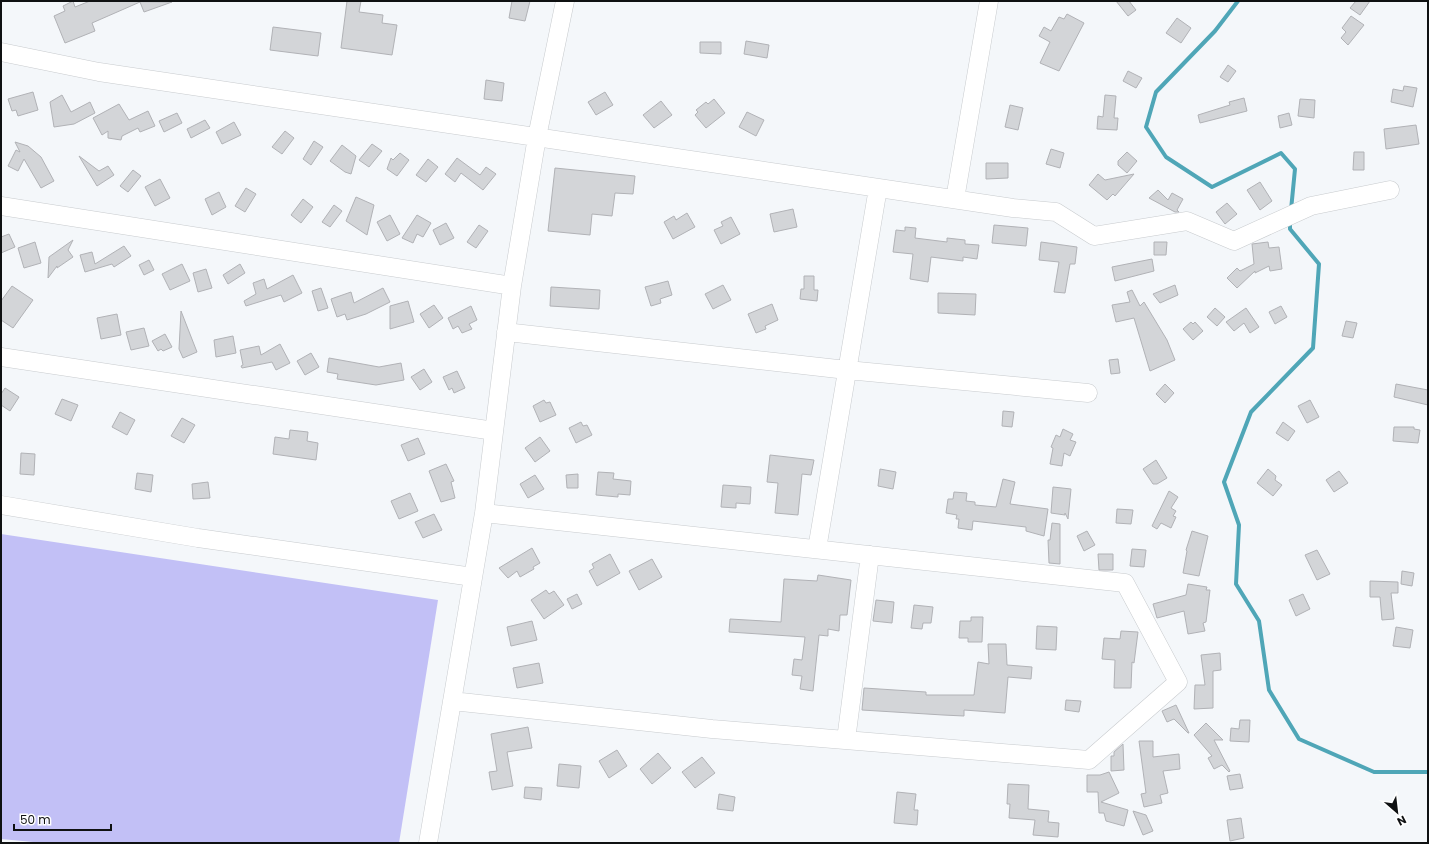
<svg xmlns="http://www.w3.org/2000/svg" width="1429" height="844" font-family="Poppins,sans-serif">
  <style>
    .pitch { fill: #c2c0f6 }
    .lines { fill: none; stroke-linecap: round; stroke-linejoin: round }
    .stream { stroke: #4fa6b7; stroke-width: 4 }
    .building { fill: #d3d5d8; stroke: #b1b2b6 }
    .minor-casing { stroke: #c8cbce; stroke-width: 19 }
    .minor { stroke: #fff; stroke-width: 18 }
  </style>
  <rect width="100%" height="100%" fill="#f4f7fa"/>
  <path class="pitch" d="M1,534L438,600L399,843H44L1,839Z"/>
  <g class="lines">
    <path class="stream" d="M1238,1L1215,31L1156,92L1146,127L1166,157L1212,187L1281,153L1295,169L1291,210
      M1290,221V229L1319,264L1313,348L1251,412L1224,482L1239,525L1236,584L1259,621L1269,690L1299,739L1374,772H1428"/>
  </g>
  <path class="building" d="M73,1L75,7L90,1L172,2L144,12L140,2L92,23L95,31L65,43L54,16L65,11L63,6Z
    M347,1H361L359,12L383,15L382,23L397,25L392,55L341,48Z
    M512,1H530L525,21L509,18Z
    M1116,1H1129L1136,10L1128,16Z
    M1356,1H1370L1360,15L1350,8Z
    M1067,14L1084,23L1059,71L1040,63L1050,42L1039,36L1044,27L1051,31L1059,17L1064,19Z
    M1351,16L1364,25L1348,45L1341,38L1346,32L1342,28Z
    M1177,18L1191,28L1181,43L1166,33Z
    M273,27L321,33L318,56L270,50Z
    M746,41L769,45L767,58L744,54Z
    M700,42H721V54L700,53Z
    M1228,65L1236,71L1228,82L1220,77Z
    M1128,71L1142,78L1136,88L1123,81Z
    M486,80L504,83L502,101L484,99Z
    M1404,86L1417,88L1413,107L1391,102L1393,89L1403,91Z
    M33,92L38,110L18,116L16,110L12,111L8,99Z
    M605,92L613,105L596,115L588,102Z
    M62,95L71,112L90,102L95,113L74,124L54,127L50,102Z
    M1105,95L1116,96L1114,118H1118L1117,130L1097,129L1098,116L1103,117Z
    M1244,98L1247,111L1200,123L1198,115L1230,105L1229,102Z
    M714,99L725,113L706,128L695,115L698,112L696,110L706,102L708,104Z
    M1300,99L1315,100L1314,118L1298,116Z
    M661,101L672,115L654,128L643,115Z
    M119,104L129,120L148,111L155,126L140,132L138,128L122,136L121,140L108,138V131L102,135L93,118Z
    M1010,105L1023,108L1018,130L1005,127Z
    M747,112L764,120L756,136L739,127Z
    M177,113L182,123L164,132L159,121Z
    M1289,113L1292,125L1280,128L1278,116Z
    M205,120L210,128L191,138L187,129Z
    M234,122L241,135L222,144L216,132Z
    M1416,125L1419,144L1386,149L1384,129Z
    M285,131L294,138L282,154L272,147Z
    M314,141L323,147L311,165L303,159Z
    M15,142L28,146L41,157L54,181L41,188L24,159L18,171L8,166L16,150L20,152Z
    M372,144L382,151L369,167L359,160Z
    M342,145L356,156L351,174L345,172L330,161Z
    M1051,149L1064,153L1060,168L1046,164Z
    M1127,152L1137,161L1127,173L1118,165V161Z
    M1354,152H1364V170H1353Z
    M400,153L409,160L397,176L387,169L391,158L393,160Z
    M79,156L99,171L108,166L114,175L97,186Z
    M457,158L480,175L486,167L496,174L483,190L461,173L455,182L445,174Z
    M428,159L438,167L426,182L416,175Z
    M986,163H1008V178L986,179Z
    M555,168L635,176L633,194L615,193L612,216L592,214L590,235L548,231Z
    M133,170L141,176L128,192L120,186Z
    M1098,174L1105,180L1134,174L1115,196L1113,194L1107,200L1089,185Z
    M160,179L170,198L155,206L145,187Z
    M1260,182L1272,201L1260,210L1247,190Z
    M246,188L256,194L245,212L235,206Z
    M1158,190L1168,200L1172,193L1183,199L1177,210L1179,212H1175L1149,198Z
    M219,192L226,207L212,215L205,199Z
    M356,197L374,205L367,235L346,221Z
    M303,199L313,207L301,223L291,215Z
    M1227,203L1237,214L1225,224L1216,212Z
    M334,205L342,211L330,227L322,222Z
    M793,209L797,227L774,232L770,214Z
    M687,213L695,227L673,239L664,222L674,216L676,220Z
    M390,215L400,234L387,241L377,222Z
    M417,215L431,223L423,237L417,234L413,243L402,238Z
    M731,217L740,234L721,244L714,230L723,226L721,222Z
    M446,223L454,238L440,245L433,230Z
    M479,225L488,231L476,248L467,242Z
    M994,225L1028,228L1026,246L992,243Z
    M905,227L916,228L915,238L947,242V238L965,240V244L979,245L977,259L963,257V261L931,257L928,282L910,279L913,254L893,252L896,230L905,231Z
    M9,234L15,247L1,253V237Z
    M73,240L68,250L73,257L57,268V266L48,278L49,257Z
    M35,242L41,263L24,268L18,248Z
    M1041,242L1077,247L1075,264H1070L1065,293L1054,292L1059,262L1039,260Z
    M1154,242H1167L1166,255H1154Z
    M1268,242L1269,248L1279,247L1282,269L1270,271L1269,266L1255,273V271L1237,288L1227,278L1237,268L1240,271L1254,264L1252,244Z
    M124,246L131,256L114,267L112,264L85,272L80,255L92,252L95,264Z
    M1152,259L1154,271L1115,281L1112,267Z
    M149,260L154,270L144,275L139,265Z
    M182,264L190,281L170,290L162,274Z
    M240,264L245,273L228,284L223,275Z
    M206,269L212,288L198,292L193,273Z
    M293,275L302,293L284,302L281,295L246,306L244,301L256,294L253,283L264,279L267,289Z
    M804,276H814V290H818L817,301L800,299L801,289H804Z
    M668,281L672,295L660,299L661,303L651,306L645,287Z
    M723,285L731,300L713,309L705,294Z
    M1175,285L1178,295L1160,303L1153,294Z
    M12,286L33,300L13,328L1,320V301Z
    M551,287L600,290L599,309L550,306Z
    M321,288L328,308L318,311L312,291Z
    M383,288L390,302L366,314L347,320L345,314L337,317L331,299L351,292L354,303Z
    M1132,290L1140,306L1144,302L1167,340L1175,360L1150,371L1134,318L1116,322L1112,305L1130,302L1127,292Z
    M938,293L976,294L975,315L938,313Z
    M408,301L414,322L390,329V306Z
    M772,304L778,320L765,326L766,329L756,333L748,314Z
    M434,305L443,318L429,328L420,314Z
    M471,306L477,320L469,324L472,329L462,333L458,326L453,329L448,318Z
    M1281,306L1287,317L1275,324L1269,312Z
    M1215,308L1225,317L1217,326L1207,317Z
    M1246,308L1259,327L1250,333L1244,323L1234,331L1226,322Z
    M181,311L197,352L183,358L179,349Z
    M117,314L121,335L101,339L97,318Z
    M1346,321L1357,323L1353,338L1342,336Z
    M1191,322L1193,324L1195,322L1203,331L1193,340L1183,329Z
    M144,328L149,346L131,350L126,332Z
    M165,334L172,347L163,351L161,349L158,351L152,341Z
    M233,336L236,353L216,357L214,340Z
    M280,344L290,363L276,370L272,362L242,368L241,366L243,365L240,350L259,346L261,355Z
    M311,353L319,367L305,375L297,361Z
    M329,358L379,367L401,363L404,380L376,385L337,379L338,374L327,372Z
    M1118,359L1120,373L1111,374L1109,360Z
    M424,369L432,382L420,390L411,377Z
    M457,371L465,388L454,393L452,388L449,390L443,377Z
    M1165,384L1174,393L1165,403L1156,394Z
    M1396,384L1428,390V405L1394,397Z
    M5,388L19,397L10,411L1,405V394Z
    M62,399L78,405L71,421L55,414Z
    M544,400L546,403L550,402L556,415L540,422L533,406Z
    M1310,400L1319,417L1307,423L1298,406Z
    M1003,411L1014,412L1012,427L1002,426Z
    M120,412L135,420L127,435L112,427Z
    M182,418L195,425L184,443L171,436Z
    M581,422L583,426L587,425L592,435L576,443L569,428Z
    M1283,422L1295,431L1288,441L1276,433Z
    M1394,427H1414V429L1420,430L1418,443L1393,441Z
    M1063,429L1073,434L1070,440L1076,442L1070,456L1064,453L1062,466L1050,464L1053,448L1051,447L1056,435L1060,437Z
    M290,430L308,432L307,441L318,443L316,460L273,454L275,437L289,439Z
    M540,437L550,451L535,462L525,448Z
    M418,438L425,454L408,461L401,445Z
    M21,453L35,454L34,475L20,474Z
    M770,455L814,460L811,475L802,474L798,515L775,513L778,483L767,482Z
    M1156,460L1167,478L1157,484H1153L1143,469Z
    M446,464L454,481L451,482L455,498L441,502L429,471Z
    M880,469L896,472L893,489L878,486Z
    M1268,469L1276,476L1275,480L1282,485L1273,496L1257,483Z
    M1339,471L1348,483L1334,492L1326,480Z
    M598,472L614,473L613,479L631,481L630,495L618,494V497L596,495Z
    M137,473L153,475L151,492L135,489Z
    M578,474V488H567L566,475Z
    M535,475L544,489L528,498L520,484Z
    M1003,479L1015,482L1010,504L1048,509L1044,536L1026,531V527L973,521L972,530L958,528L959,519H956L957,515L946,513L948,499H953L954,492L967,493L966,501L975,502V505L996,507Z
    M208,482L210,498L193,499L192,484Z
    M723,485L751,487L750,504L736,503V508L721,507Z
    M1053,487L1071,489L1068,519L1065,513V515L1051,513Z
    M1169,491L1178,497L1171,508L1176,511L1173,516L1176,517L1171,528L1161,523L1157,529L1152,526Z
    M410,493L418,511L399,519L391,501Z
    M1117,509L1133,510L1131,524L1116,523Z
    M434,514L442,530L423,538L415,522Z
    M1052,523L1060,524V564L1049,563L1048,540H1050Z
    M1087,531L1095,545L1084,551L1077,536Z
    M1192,531L1208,536L1199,576L1183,573L1187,551L1186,550Z
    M532,548L540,563L533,567L534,569L520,577L517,571L508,578L499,568Z
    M1132,549L1146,550L1144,567L1130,566Z
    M1317,550L1330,574L1317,580L1305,555Z
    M610,554L620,573L597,586L589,571L594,568L592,564Z
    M1098,554H1113V570H1099Z
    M652,559L662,577L639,590L629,571Z
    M1402,571L1414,573L1412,586L1401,584Z
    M818,575L851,580L847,615H840L839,631L828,629V636L819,635L813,691L800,689L802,676L792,675L794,659L802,660L805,637L729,632L730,619L781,622L784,579L817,581Z
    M1370,581L1398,582V593H1391L1394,619L1382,620L1380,597H1370Z
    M1188,584L1207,587L1206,590H1210L1206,622L1203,623L1205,631L1188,634L1184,611L1157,618L1153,604L1186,595Z
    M546,590L549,594L554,591L564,605L544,619L531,600Z
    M577,594L582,604L572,609L567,599Z
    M1303,594L1310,609L1296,616L1289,600Z
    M876,600L894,602L892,623L873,621Z
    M914,605L933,607L931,623H923L922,629L911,628Z
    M971,617H983L982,642H968V638H959L960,621H971Z
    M532,621L537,640L511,646L507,627Z
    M1037,626L1057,627L1056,650L1036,649Z
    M1396,627L1413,630L1410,648L1393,646Z
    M1121,631L1138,632L1134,663L1132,662L1131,688H1114L1115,660L1102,659L1104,638L1120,639Z
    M988,644H1006L1007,665L1032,667L1031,679L1008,677L1005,713L964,710V716L943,715L862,710L864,688L926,692V695H974L978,662L989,664Z
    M1220,653L1221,670L1213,671V708L1194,709L1195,685H1205L1201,655Z
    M539,663L543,683L517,688L513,668Z
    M1066,700L1081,701L1079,712L1065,710Z
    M1176,705L1189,733H1188L1174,719L1167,722L1162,711Z
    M1240,720H1250L1249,742L1230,741L1231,728L1239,729Z
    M1206,723L1223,740H1214L1230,771L1229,772L1222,765L1214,769L1208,758L1212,756L1194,735Z
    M528,727L532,748L507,752L513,786L492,790L489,772L497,771L491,734Z
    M1139,741H1153V757L1179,754L1180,769L1163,771L1168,793L1160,795L1162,803L1144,807L1141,794L1146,793Z
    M1123,744L1124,770L1111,771V756H1114V752Z
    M617,750L627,766L609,778L599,761Z
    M658,753L671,768L652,784L640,769Z
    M702,757L715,773L695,788L682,772Z
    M559,764L581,766L579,788L557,786Z
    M1109,772L1119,793L1101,802L1128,810L1124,826L1106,821L1104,813H1099L1098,792H1087V775H1100Z
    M1240,774L1243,788L1230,790L1227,776Z
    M1008,784L1029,785L1028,809L1049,811L1048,822L1059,823L1058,837L1033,835L1035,820L1009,818L1010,804H1007Z
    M525,787L542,788L541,800L524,798Z
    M897,792L916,794L914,810H918L917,825L894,823Z
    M719,794L735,797L733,811L717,809Z
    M1133,811L1146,815L1153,831L1143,835Z
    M1241,818L1244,838L1230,841L1227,820Z"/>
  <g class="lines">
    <g class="minor-casing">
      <path id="minor" d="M1,52L99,72L1013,208L1056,212L1094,236L1187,221L1234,241L1311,206L1390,190
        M955,199L989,1
        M1,206L512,286
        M506,332L847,370L1088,393
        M1,357L494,431
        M1,505L198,538L473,577
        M817,549L878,188
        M452,701L712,729L1089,760L1178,682L1125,583L484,513
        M846,740L870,555
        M428,843L484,513L512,286L537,137L565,1"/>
    </g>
    <use href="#minor" class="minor"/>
  </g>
  <rect width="1429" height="844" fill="none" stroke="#0f1112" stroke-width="4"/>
  <g transform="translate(1397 812) rotate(152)" stroke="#ffffff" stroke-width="3" paint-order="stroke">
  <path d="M0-3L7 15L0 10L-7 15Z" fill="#0f1112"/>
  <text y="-6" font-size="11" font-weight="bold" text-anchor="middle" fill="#0f1112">N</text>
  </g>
  <path d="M14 824v6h97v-6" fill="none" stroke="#0f1112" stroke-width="2"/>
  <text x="20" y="824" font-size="12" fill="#0f1112" stroke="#ffffff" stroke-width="3" paint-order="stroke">50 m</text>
</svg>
